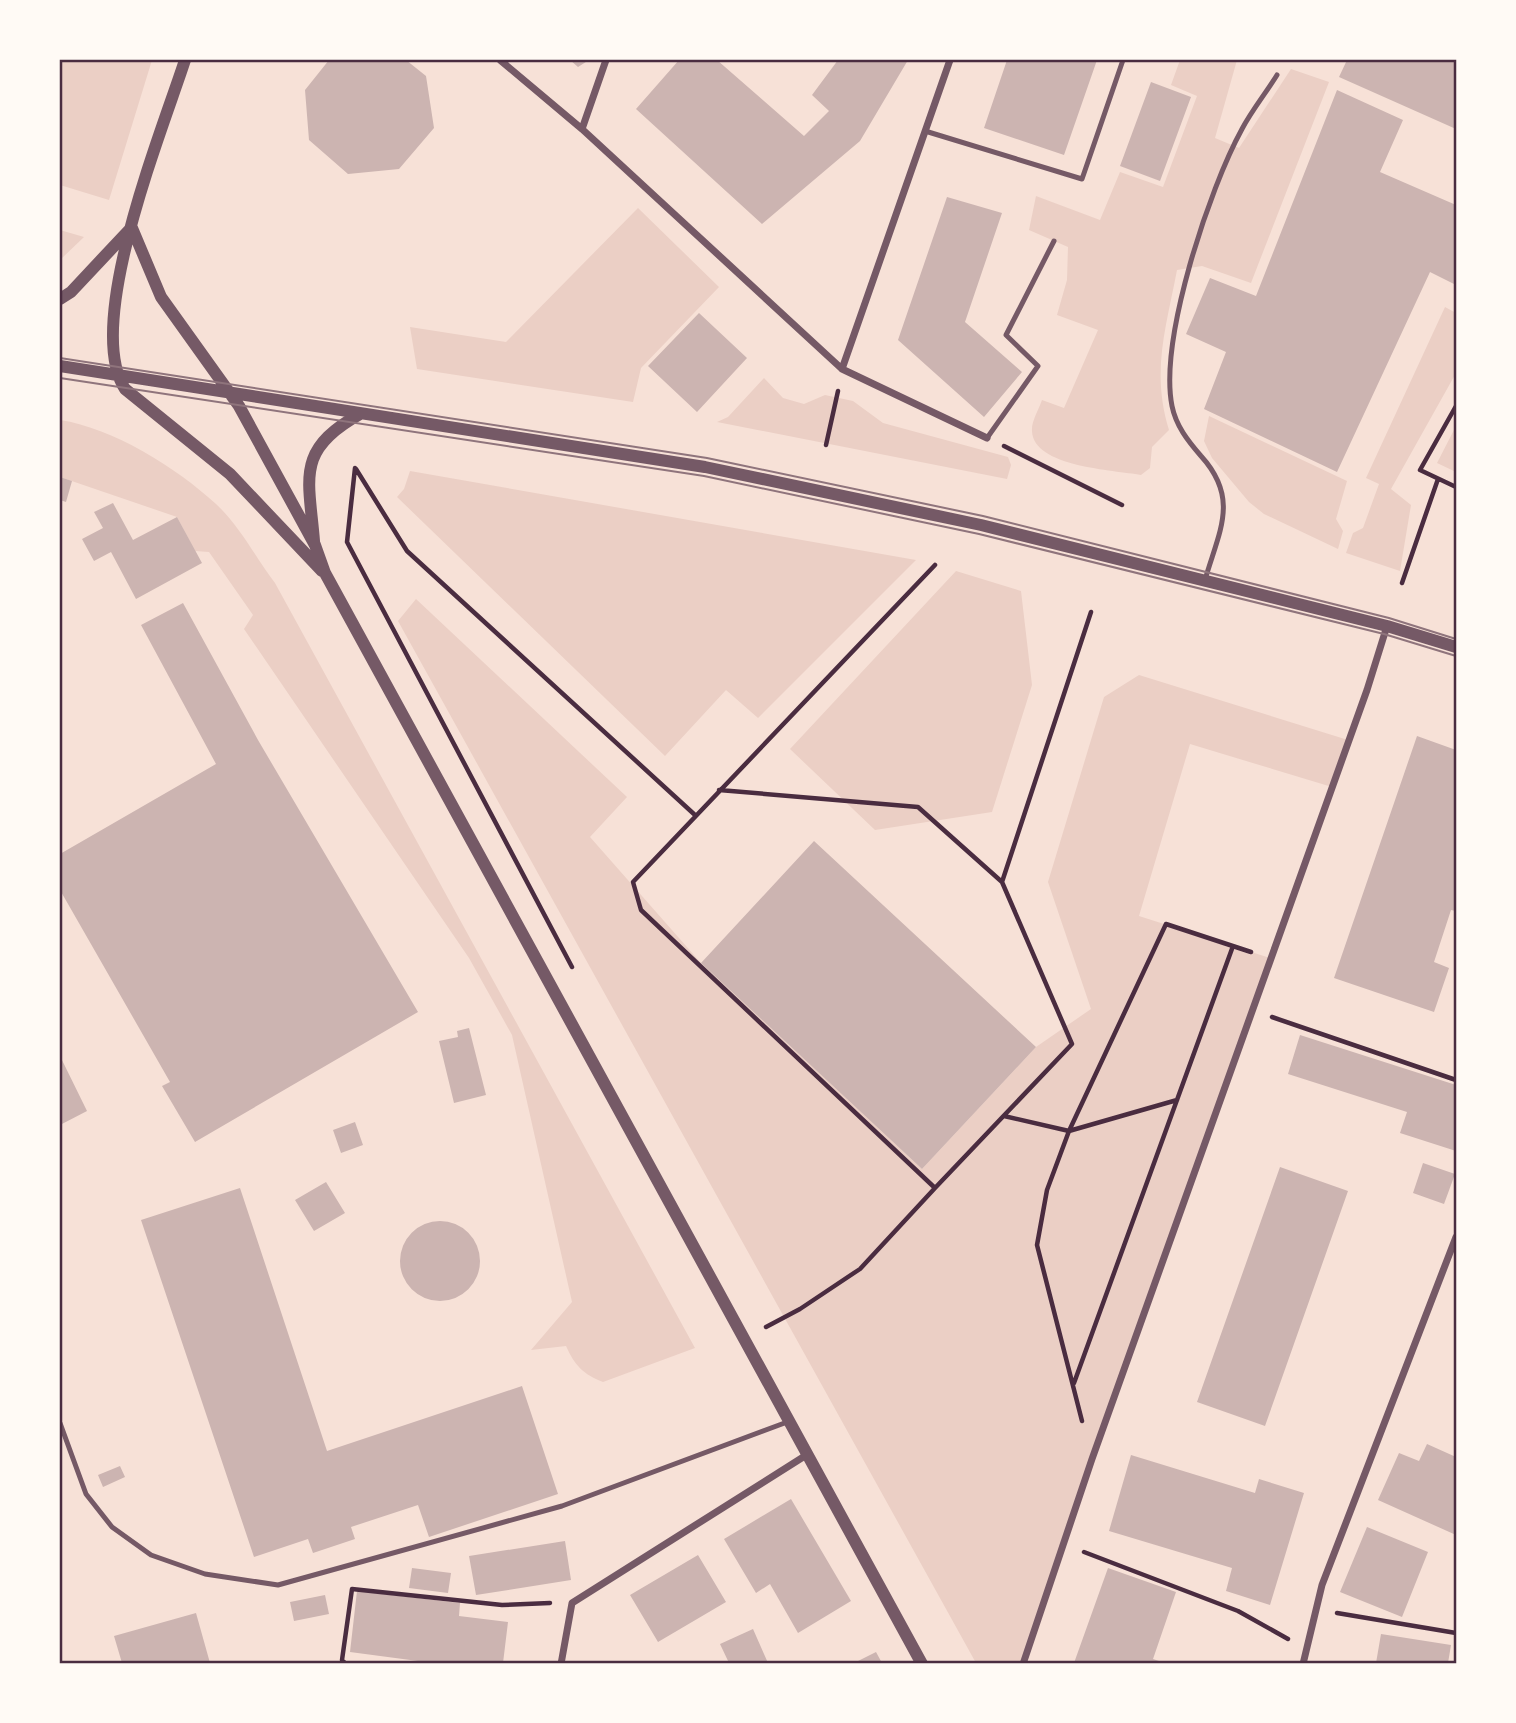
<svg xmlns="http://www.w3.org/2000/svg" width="1516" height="1723" font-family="Overpass,sans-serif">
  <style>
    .green { fill: #ebcfc5 }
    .building { fill: #ccb4b1 }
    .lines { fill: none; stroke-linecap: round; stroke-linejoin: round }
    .path { stroke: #4a2c40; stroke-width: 4.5 }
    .service { stroke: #755966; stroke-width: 5 }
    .minor { stroke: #755966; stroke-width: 7 }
    .tertiary { stroke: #755966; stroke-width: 12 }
    .tram { stroke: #8f747c; stroke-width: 2 }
    .neatline { fill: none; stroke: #4a2c40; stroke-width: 2.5 }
  </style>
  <rect width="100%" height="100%" fill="#f7e1d7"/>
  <path class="green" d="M60,60H152L109,200L60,185Z
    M1180,60H1237L1215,138L1239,148L1291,69L1329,82L1251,283L1202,266L1177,270C1166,328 1151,372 1169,430L1152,447L1150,468L1141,475C1114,470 1033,467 1032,431C1031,422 1039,409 1042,400L1064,408L1098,330L1057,315L1067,280L1068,247L1029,230L1036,196L1100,220L1120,172L1163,187L1197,96L1171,85Z
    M638,208L719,287L641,368L633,402L417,369L410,327L506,342Z
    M60,230L84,237L60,260Z
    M1445,307L1456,313V373L1391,489L1411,505L1400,571L1346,553L1353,533L1363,528L1379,484L1366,478Z
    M764,378L783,398L804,404L825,395L853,401L883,423L1008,457L1011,465L1007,479L717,422L728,417Z
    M1209,416L1347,481L1336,519L1343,531L1338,549L1264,514L1249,502L1212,458L1204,441Z
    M60,420C113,428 177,468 216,504C239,525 256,558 275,583L695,1348L603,1382C583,1374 575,1366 566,1346L531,1350L572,1302L512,1035L469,958L244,629L253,615L209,552L195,551L177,517L60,477Z
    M1456,426V472L1437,463Z
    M410,471L916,560L758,718L726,690L665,756L397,497L404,489Z
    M956,571L1021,591L1032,685L992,812L875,830L790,749Z
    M416,599L627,797L590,837L701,963L922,1169L1036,1047L1091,1009L1048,882L1104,697L1139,675L1348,740L1332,787L1190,744L1139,916L1270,958L1024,1663H976L398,621Z"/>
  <path class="building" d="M329,60H406L426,76L434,128L399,169L348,174L309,140L305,90Z
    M570,60H589L578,67Z
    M679,60H717L804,136L829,111L812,95L838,60H908L860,141L762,224L636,109Z
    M1007,60H1097L1064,155L984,128Z
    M1347,60H1456V129L1339,77Z
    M1151,82L1191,97L1160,181L1120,166Z
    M1337,90L1403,120L1380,172L1456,205V285L1430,272L1337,472L1204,409L1226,352L1186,334L1210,278L1256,296Z
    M947,197L1002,213L965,322L1022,372L984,417L898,340Z
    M699,313L747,358L697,412L648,366Z
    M60,477L72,481L66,502L60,500Z
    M113,503L133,540L177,517L202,563L136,599L111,552L94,561L82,539L103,528L94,512Z
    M183,603L258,740L418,1012L195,1142L162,1086L170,1082L60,890V854L216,764L141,625Z
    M1417,736L1456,750V911L1451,910L1434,962L1449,968L1434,1012L1334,978Z
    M814,841L1036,1047L922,1169L701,963Z
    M469,1028L486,1095L454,1103L439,1041L458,1037L457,1031Z
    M1300,1035L1456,1085V1151L1400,1133L1407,1112L1288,1074Z
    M60,1056L87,1111L60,1125Z
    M355,1122L363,1145L341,1153L333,1130Z
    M1423,1163L1455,1174L1444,1204L1413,1193Z
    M1280,1167L1348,1191L1265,1426L1197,1402Z
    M326,1182L345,1213L314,1231L295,1200Z
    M240,1188L327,1451L522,1386L558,1494L429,1537L418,1505L351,1527L355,1539L313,1553L308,1539L254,1557L141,1220Z
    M400 1261a40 40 0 1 1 80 0a40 40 0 1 1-80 0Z
    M1427,1444L1456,1457V1535L1378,1500L1399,1453L1419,1461Z
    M1131,1455L1255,1493L1259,1479L1304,1493L1270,1605L1226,1591L1232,1568L1109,1531Z
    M120,1466L125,1477L103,1487L98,1475Z
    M791,1499L851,1601L798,1633L770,1584L756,1593L724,1539Z
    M1367,1527L1428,1552L1402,1617L1340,1592Z
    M565,1541L571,1580L476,1595L469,1556Z
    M698,1555L726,1602L658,1642L630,1595Z
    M412,1568L451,1573L448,1593L409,1588Z
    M1108,1568L1176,1592L1153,1659L1165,1663H1074Z
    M357,1591L460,1603L459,1616L508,1622L503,1663H433L350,1652Z
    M325,1595L329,1614L294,1621L290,1602Z
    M196,1613L210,1663H122L114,1636Z
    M753,1629L768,1663H729L720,1644Z
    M1381,1634L1451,1645L1448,1663H1376Z
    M876,1652L882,1663H854Z"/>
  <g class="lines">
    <path class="path" d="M1456,406L1420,470L1456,487
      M826,445L838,391
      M1004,446L1122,505
      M355,468L347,542L572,967
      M356,469L407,551L695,815
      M1402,583L1438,479
      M719,790L918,807L1002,882
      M1272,1017L1456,1080
      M1004,1116L1069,1131L1177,1100
      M935,1188L1072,1044L1002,882L1091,612
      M766,1327L800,1309L860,1269L935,1188L641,910L633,882L935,565
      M1074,1383L1233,946
      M1082,1421L1037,1245L1047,1190L1069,1131L1166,924L1251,952
      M1084,1552L1238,1611L1288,1639
      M1337,1613L1456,1633
      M346,1664L342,1660L352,1589L502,1605L550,1603"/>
    <path class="service" d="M925,131L1082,179L1123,60
      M987,438L1038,366L1006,335L1054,241
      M1205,580C1219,531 1240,499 1201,456C1188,441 1176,426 1172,406C1159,340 1209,189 1242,129C1252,110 1266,93 1277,75
      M60,1423L86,1494L112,1527L151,1555L205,1574L278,1585L562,1506L790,1421"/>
    <path class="minor" d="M500,60L582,129L842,369L987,438
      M582,129L606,60
      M842,369L950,60
      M561,1664L572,1603L808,1454
      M1023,1664L1092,1459L1367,690L1387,626
      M1303,1664L1322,1585L1456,1237"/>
    <path class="tertiary" d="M185,60C162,131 83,325 125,389L230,474L322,571
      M132,228L161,297L239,406L315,545L325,573L922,1664
      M60,299L71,292L131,228
      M60,366L705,467L981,525L1387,626L1456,647
      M314,541C309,478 295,450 360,414"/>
    <path class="tram" d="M60,358L707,458L983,516L1389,618L1456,639
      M60,378L704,476L979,534L1384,634L1456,656"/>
  </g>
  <rect width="1516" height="1723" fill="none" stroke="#fffaf5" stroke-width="122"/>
  <rect x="61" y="61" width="1394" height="1601" class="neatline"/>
</svg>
